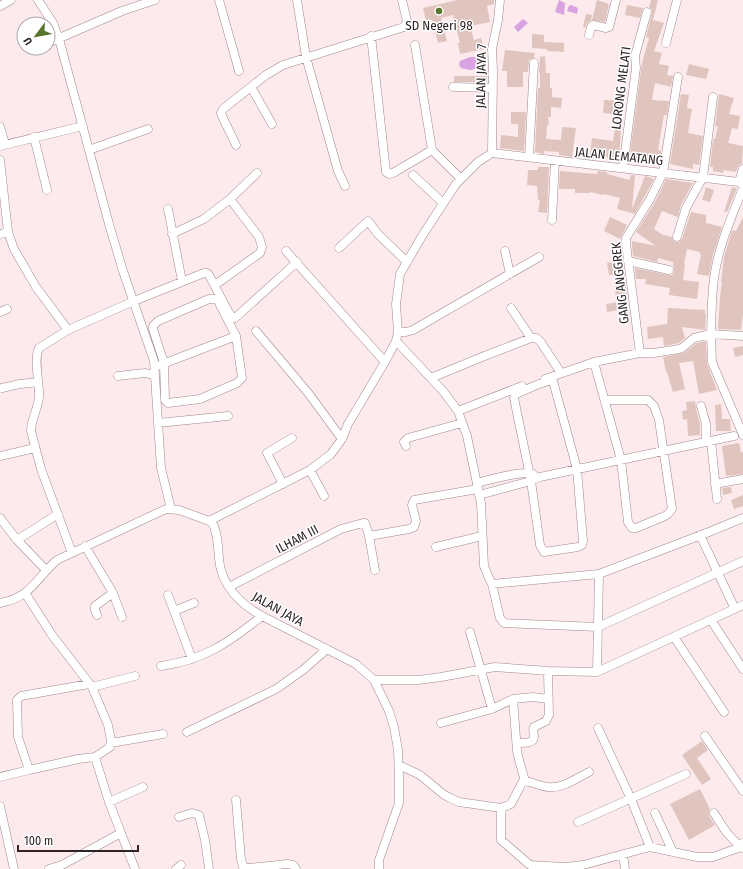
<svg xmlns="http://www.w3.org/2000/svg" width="743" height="869" font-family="'Fira Sans Condensed',sans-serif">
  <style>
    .water { fill: #d9a3e2 }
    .building { fill: #e0c5bf }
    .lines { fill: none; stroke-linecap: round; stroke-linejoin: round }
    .minor-casing { stroke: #a1878a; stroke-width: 9 }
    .minor { stroke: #fff; stroke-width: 8 }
    .poi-dot { fill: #58772d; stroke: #fff; stroke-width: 1.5 }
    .labels { text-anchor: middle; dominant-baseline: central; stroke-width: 3; stroke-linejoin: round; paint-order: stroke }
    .poi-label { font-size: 13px; fill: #2e2425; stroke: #fff }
    .street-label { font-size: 13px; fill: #2e2425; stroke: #fff }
  </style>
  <rect width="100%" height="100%" fill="#fceaec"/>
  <path class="water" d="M559,0L565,3L564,15L555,12Z
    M571,5L578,8L577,14L567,11L569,6Z
    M523,19L528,23L518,32L514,27Z
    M470,57H477L479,61L480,68L470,70L461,68L459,65L460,61Z"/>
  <path class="building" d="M457,0H494V4L487,6L490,22L470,26L474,40L481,38L484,49L460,54L458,43H460L453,15L441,18L447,41L438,43L432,20L426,21L423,8Z
    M597,0L609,4L605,22L592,20Z
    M651,0H658L653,20L664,23L654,51L662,53L659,64L669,66L667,75L673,76L671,87L655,83L652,100L669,101L667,115H664L658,150L661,151L659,162L632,158L631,161H629L642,63L649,38L646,37L652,13V10L649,7Z
    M627,5L643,8L640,18L625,15Z
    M586,14L592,15L591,20L587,23L585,28L583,27Z
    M532,34L544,35V42L564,43V52L547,51V49L532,48Z
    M505,50L535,53L534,58L529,60L528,72H523V87H507V71H502Z
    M545,56L546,73H550V88H552V97L562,98L561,108L551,107V117H548L549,125H547L546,139L561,140L562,127L576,128L572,157L559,155V152L544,151V154L535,152L538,88H540V73H539L540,57Z
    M689,64L709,69L706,79L686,75Z
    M454,76H487V82H454Z
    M681,94L689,95L687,108L692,109L688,133L703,136L699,165L693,164V169L670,164Z
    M719,94L734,98L729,114L740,116L738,129L732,128L728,143L743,146L742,164L739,165L736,172L724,170L723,173L713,171V167H710L713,139H715L718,126H715Z
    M604,100L622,101V115L603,113Z
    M511,112H526L524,151L500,148L501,135L518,137V124H511Z
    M615,129L621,130L619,159L590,155L592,138L613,141Z
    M538,167H549L547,213L538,212L540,200H538L537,186L527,185L528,170H538Z
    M560,171L597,174L598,171L607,172V174L629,180L631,175H635L632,209L645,176L654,179L635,214L617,209L620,198L603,194V195L590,192V193H575V189H559Z
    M666,179L693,183L681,205L678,217L662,211L654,229L663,235L672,237L675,242H679L682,239L691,212L706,215V223L722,227L713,255L709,276L697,274L701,254H699L700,252L687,249L684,264H685L683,280L699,282L697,299L669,295L670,288L645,284L646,279H636L635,268L668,275H672L674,272L673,262L658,258L657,262L633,256L632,244V241L656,246L636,232L655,202Z
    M706,187L714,190L710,202L702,200Z
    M732,187L737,188L727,212H724Z
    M610,217L627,225L620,239L604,231Z
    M743,217V315L741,330L718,329L720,297L722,282H721L724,257L732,230L736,231Z
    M623,261L627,297L616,299L614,275H609L607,263Z
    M618,302L619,310L607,312L606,304Z
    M668,308L705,310V314H706L705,330L682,327L685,338L679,343L664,346L663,337L648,339L647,327L667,324Z
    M706,341L707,364L717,390L699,394L693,361L679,363L685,389L673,392L667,372H666L663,357L684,353L697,343Z
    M743,346V355L735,357L733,348Z
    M695,401L696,409L700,424V435L688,436L687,419L683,420L682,411L687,410L686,402Z
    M721,404L722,419H730L731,431H716L715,405Z
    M739,443L741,452H743V474L726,476L722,446Z
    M731,487L732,493L723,495L722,488Z
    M743,495V506L734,509L731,500Z
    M702,741L708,750L697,758L711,779L702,785L682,755Z
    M700,789L710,809L709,813V816L715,825L689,840L670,804Z"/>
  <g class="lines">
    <g class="minor-casing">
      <path id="minor" d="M38,0L53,23L59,39L109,224L123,271L154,361L161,468L171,509
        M219,0L239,71
        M297,0L306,57L338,171L345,186
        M0,6L11,0
        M589,35L591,27L593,25L606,28L609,27L616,0
        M371,36L386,172L389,174L393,173L432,150
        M48,43L122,11L155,0
        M666,43L677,0
        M415,45L432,150L461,179
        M251,87L272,124
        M453,87L493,88
        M0,127L5,144
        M34,137L47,190
        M236,145L222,116L221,113L223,109L266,75L283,65L404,27L407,21L402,0
        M0,146L83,126
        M89,150L148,129
        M492,153L739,182L743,185
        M492,153L493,71L492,49L498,20L500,0
        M529,157L534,63
        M0,160L8,232L14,249L36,287L68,330
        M623,168L636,68L635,56L647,12
        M413,175L443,203
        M739,182L743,169
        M743,188C733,214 721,240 716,267C711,289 712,312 711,334L743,336
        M168,209L182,281
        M552,220L555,161
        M0,234L8,232
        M172,234L204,219L230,199L257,173
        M677,237L686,208L703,177L713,97
        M339,248L368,221L378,234L407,262
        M286,251L385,362
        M505,251L510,274
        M628,261L669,270
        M215,285L260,253L262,247L259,237L230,199
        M209,299H215L218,301L236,336L242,378L237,383L200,399L168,403L165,400L164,363L153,329V326L158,321Z
        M511,308L531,338
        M0,312L7,309
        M256,331L309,394L342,439
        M398,332H406L413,330L539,257
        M396,341L443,391L458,411L467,436L481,503L484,566L489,578L492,584L599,574
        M640,353L626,244V238L650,199L663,173L678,77
        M594,362L621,460L628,522L632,528H636L665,516L668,514L672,509L659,420L654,406L648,400H605
        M160,365L236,336
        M118,376L145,373L155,375
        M431,378L482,357L531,338H536L540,341L561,373
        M545,379L594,362L640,353H654L679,349L682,348L694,338L711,334L712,362L743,435
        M552,380L553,381L577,469L583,541L582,545L578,547L544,552L540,545L531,481L514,398L515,395L518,393L539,384Z
        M2,388L20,384L38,382
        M701,406L706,424V442
        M458,411L522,386
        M158,423L228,416
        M711,441L717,499
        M406,446L404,442L408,438L462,423
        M0,456L35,448
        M310,470L324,496
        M477,483C489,480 523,470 533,474
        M283,484L267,453L292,438
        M715,484L743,479
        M479,495L531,481L540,477L734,436
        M0,518L17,540L46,570
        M209,521L310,470L331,454L342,439L348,424L385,362L396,341L398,332L396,304L400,274L422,236L456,184L478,162L492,153
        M700,535L735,609
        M369,536L409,529L414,527L416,521L412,505L414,500L478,489
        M17,540L58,514
        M85,546L113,593L95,606V610L97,615
        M436,547L482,536
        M72,553L41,469L31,431C31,419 38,409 39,397C40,383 33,361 39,348L68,330L134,301L204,273H207L209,275L229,313L233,318H235L297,262
        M492,584L500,618L504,623L598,627L743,561
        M229,587L341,529L363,523H365L369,536L375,570
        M25,593L52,635L92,687L108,725L111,741L110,747L95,757L109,802L121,833L62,865L49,869
        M113,593L122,617
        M168,595L192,659
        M0,603C31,598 36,578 57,560L166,509L179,510L212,522C218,533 218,547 219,559C221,585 240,604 262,616L356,664L374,680L389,711L394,727L398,750L399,777V803L379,860V869
        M174,611L194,603
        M711,620L743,669
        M674,637L724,712
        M161,666C204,660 228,643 262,616
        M597,672L743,605
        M374,680H418L441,677L495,667L548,671L597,672L599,574L709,532L743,518
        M92,687L135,676
        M513,699L517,751L519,760L525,781
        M492,709L513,699L533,697L548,699
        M441,723L492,709L470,632
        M598,728L631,799L650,847
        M187,732L276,689L303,670L327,649
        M705,736L743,791
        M111,743L163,734
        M517,743C522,743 534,744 534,737C534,732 532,731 534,727L546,721L549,715L548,671
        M399,765L420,775L443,794L450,798L459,802L501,808L511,804L523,781C531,781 539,786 548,787C562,789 577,778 589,772
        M29,770L78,759L95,757
        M0,777L29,770L18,737L17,700L21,696L89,684
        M236,800L241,859L243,867L249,868L287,864L293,865L296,869
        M109,802L143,787
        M0,806L14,869
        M501,808V840L530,865L546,866L566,867L583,865L650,847L697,857H713L741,847L743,843
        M655,813L673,852
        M714,813C724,829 728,837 743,848
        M179,817L192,813L199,815L205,840L209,869
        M578,822L686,774
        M121,833L135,869
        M623,855L625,869
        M176,869L181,865"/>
    </g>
    <use href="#minor" class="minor"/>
  </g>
  <circle class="poi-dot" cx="439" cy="11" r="4"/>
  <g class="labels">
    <g class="poi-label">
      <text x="439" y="25">SD Negeri 98</text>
    </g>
    <g class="street-label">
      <text transform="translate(481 76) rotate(-89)">JALAN JAYA 7</text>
      <text transform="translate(621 88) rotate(-83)">LORONG MELATI</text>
      <text transform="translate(619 156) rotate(6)">JALAN LEMATANG</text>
      <text transform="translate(620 283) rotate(-96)">GANG ANGGREK</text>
      <text transform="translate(297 539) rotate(-28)">ILHAM III</text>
      <text transform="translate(278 609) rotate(29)">JALAN JAYA</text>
    </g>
  </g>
  <g transform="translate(36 36) rotate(238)"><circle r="19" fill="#ffffff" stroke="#aba7a8"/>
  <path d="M0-3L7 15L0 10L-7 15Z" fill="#58772d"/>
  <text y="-6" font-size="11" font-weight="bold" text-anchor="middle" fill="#2e2425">U</text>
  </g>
  <path d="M18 845v6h120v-6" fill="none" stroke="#2e2425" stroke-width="2"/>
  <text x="24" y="845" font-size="12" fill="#2e2425" stroke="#ffffff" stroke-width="3" paint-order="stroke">100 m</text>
</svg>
